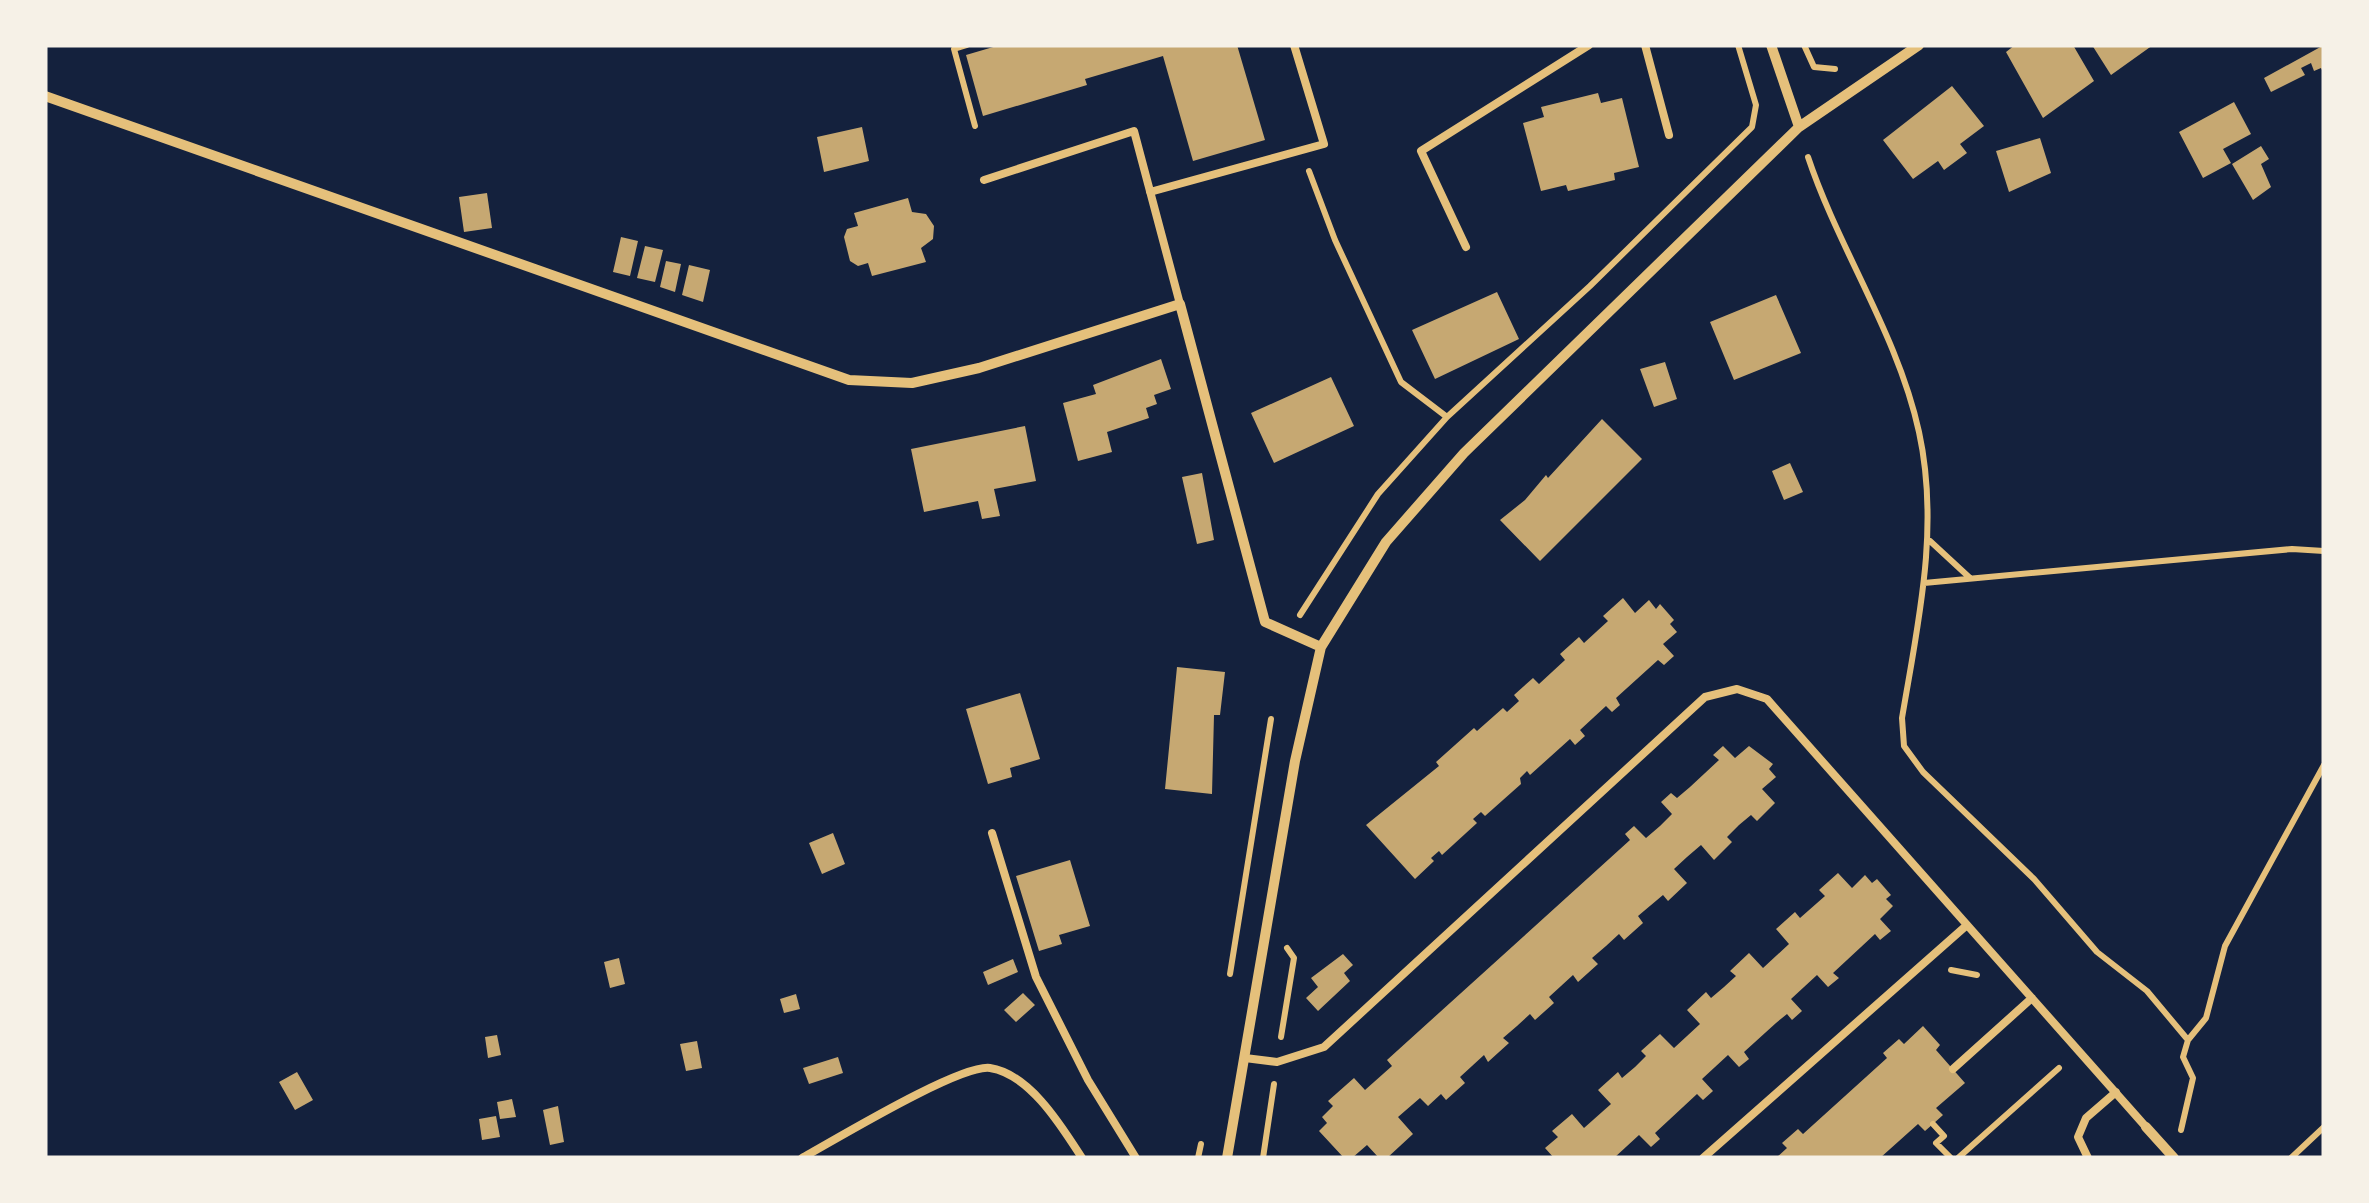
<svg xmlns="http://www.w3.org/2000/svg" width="2369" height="1203" font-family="Barlow,sans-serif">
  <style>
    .building { fill: #c6a872 }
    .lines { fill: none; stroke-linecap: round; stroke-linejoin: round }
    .path { stroke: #e5c07b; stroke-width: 6 }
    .service { stroke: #e5c07b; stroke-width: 8 }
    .minor { stroke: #e5c07b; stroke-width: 10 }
  </style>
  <rect width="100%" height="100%" fill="#14213d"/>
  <path class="building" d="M1000,45H1237L1265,140L1193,161L1163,56L1085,79L1087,85L983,116L966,55Z
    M2015,45H2073L2094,81L2043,118L2006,52Z
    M2092,45H2153L2111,75Z
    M2324,45V74L2321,68L2314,71L2311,63L2301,68L2305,75L2271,92L2264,78Z
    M1952,86L1984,126L1960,144L1967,153L1944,170L1938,161L1913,179L1883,140Z
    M1598,93L1601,103L1622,98L1639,167L1614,173L1615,180L1568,191L1566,185L1541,191L1523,123L1544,117L1541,107Z
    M2234,102L2251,134L2223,149L2231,163L2203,178L2179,132Z
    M862,127L869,161L824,172L817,137Z
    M2040,138L2051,173L2009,192L1996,151Z
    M2261,146L2269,159L2261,164L2271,187L2253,200L2232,164Z
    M487,193L492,228L464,232L459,197Z
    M908,198L912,212L926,214L934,226L933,239L921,248L926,262L872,276L868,263L858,266L850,261L844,237L847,229L858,226L854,213Z
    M621,237L638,241L630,276L613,272Z
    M645,246L663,250L655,282L637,278Z
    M666,261L681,264L675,292L660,287Z
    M689,265L710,270L703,302L682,295Z
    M1497,292L1519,339L1435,379L1412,330Z
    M1776,295L1801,353L1734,380L1710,322Z
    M1161,359L1171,389L1154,395L1157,404L1146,408L1149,418L1107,432L1112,452L1078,461L1063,403L1096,394L1093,385Z
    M1665,362L1677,399L1654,407L1640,369Z
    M1331,377L1354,426L1274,463L1251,413Z
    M1602,419L1642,459L1540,561L1500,520L1525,500L1546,475L1548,478Z
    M1025,426L1036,481L994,489L1000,516L982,519L978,501L924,512L911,449Z
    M1790,463L1803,492L1784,500L1772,471Z
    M1202,473L1214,540L1197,544L1182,477Z
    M1623,598L1635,613L1649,600L1656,609L1660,604L1674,620L1670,624L1677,632L1663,644L1674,656L1664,665L1658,660L1616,698L1620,705L1612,712L1606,706L1580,730L1585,736L1575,745L1570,739L1530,775L1527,771L1520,778L1521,784L1485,816L1481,812L1473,819L1477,823L1442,855L1439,851L1431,858L1434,861L1415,879L1366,825L1439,766L1436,762L1474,728L1477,731L1503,708L1507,712L1519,701L1514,695L1533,678L1539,684L1565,660L1560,654L1579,637L1584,643L1608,621L1603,616Z
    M1177,667L1225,672L1220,715H1214L1212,794L1165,789Z
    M1020,693L1040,759L1010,768L1012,777L988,784L966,709Z
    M1723,746L1735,758L1749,746L1773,764L1769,769L1776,777L1762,789L1775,803L1757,821L1751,815L1739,825L1727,837L1732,842L1714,860L1701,845L1687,857L1674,869L1687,883L1668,901L1663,895L1638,916L1643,923L1624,940L1619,934L1606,946L1592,958L1598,964L1578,982L1573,975L1549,997L1554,1003L1535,1020L1530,1014L1517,1026L1503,1038L1509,1043L1488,1062L1484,1055L1460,1077L1465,1083L1446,1100L1441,1094L1428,1106L1420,1098L1398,1117L1413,1134L1387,1158H1379L1367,1145L1352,1158H1344L1319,1131L1327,1123L1322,1117L1333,1106L1328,1101L1354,1078L1365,1090L1392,1066L1387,1060L1630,840L1625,834L1634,826L1646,838L1660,826L1672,814L1661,802L1671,793L1677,798L1690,787L1719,760L1713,755Z
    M833,833L845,864L822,874L809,843Z
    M1070,860L1090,926L1059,935L1062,944L1039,951L1016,876Z
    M1838,873L1852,888L1865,875L1872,883L1877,879L1891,895L1886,899L1893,906L1880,919L1891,931L1880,940L1875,934L1833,973L1839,978L1828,987L1817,975L1791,999L1802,1011L1792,1020L1787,1014L1776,1023L1744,1052L1749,1059L1739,1067L1728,1055L1702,1079L1713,1091L1703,1100L1697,1094L1655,1133L1660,1139L1651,1147L1639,1135L1614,1158H1554L1545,1148L1558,1137L1552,1131L1572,1114L1584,1128L1611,1104L1598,1090L1618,1072L1622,1078L1635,1067L1646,1056L1641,1051L1660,1034L1674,1048L1700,1024L1687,1010L1706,992L1711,998L1724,987L1736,976L1730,971L1749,953L1763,968L1789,944L1776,929L1795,912L1800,918L1825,896L1819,890Z
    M1343,954L1353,965L1344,973L1350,981L1318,1011L1306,998L1318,987L1311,978Z
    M619,958L625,984L610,988L604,962Z
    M1013,959L1018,972L988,985L983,972Z
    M1023,993L1035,1005L1016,1022L1004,1010Z
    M796,994L800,1009L784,1013L780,999Z
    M1923,1026L1940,1045L1936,1050L1965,1083L1936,1108L1943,1115L1933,1124L1925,1131L1918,1124L1880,1158H1776L1787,1148L1782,1143L1798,1129L1803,1134L1887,1058L1883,1053L1899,1039L1904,1044Z
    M497,1035L501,1055L488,1058L485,1037Z
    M697,1041L702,1068L686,1071L680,1044Z
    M838,1057L843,1073L809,1084L803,1068Z
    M297,1072L313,1100L295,1110L279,1082Z
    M512,1099L516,1117L500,1119L497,1102Z
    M558,1106L564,1142L550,1145L543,1110Z
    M496,1116L500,1137L482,1140L479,1119Z"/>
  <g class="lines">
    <path class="path" d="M967,45L954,49L975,126
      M1804,45L1814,67L1835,69
      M1808,157C1839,250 1898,335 1919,432C1940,528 1918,623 1902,718L1904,746L1923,772L2034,879L2097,952L2147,991L2188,1040
      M1309,171L1335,240L1401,382L1447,417
      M1930,541L1970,578
      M1924,583L2292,549L2324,551
      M1300,615L1378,494L1447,417L1590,286L1752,127L1756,105L1738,45
      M1951,970L1977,975
      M1230,974L1271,719
      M1281,1037L1294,958L1287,948
      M1933,1124L1944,1136L1936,1143L1951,1158
      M2181,1130L2193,1078L2183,1057L2188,1040L2206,1018L2225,946L2324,765
      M1198,1158L1201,1144
      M1263,1158L1274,1084
      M1958,1158L2059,1068
      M2291,1158L2324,1127"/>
    <path class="service" d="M1645,45L1669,135
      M984,180L1134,131L1180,304
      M1150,192L1324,144L1294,45
      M1466,247L1421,151L1589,45
      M992,833L1036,977L1088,1080L1136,1158
      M1245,1058L1277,1062L1324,1047L1705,697L1737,689L1767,699L2146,1127
      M1953,1069L2032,998
      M802,1158C835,1140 960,1064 990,1068C1030,1074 1062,1127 1082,1158
      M1703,1158L1967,925
      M2088,1158L2078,1137L2086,1118L2116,1092"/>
    <path class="minor" d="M1771,45L1799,127
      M45,96L849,380L912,383L979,368L1180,304L1265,622L1321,647
      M2146,1127L2174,1158
      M1227,1158L1295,761L1321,647L1386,542L1464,453L1799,127L1919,45"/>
  </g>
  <rect width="2369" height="1203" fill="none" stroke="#f6f1e7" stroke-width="95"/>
</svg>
